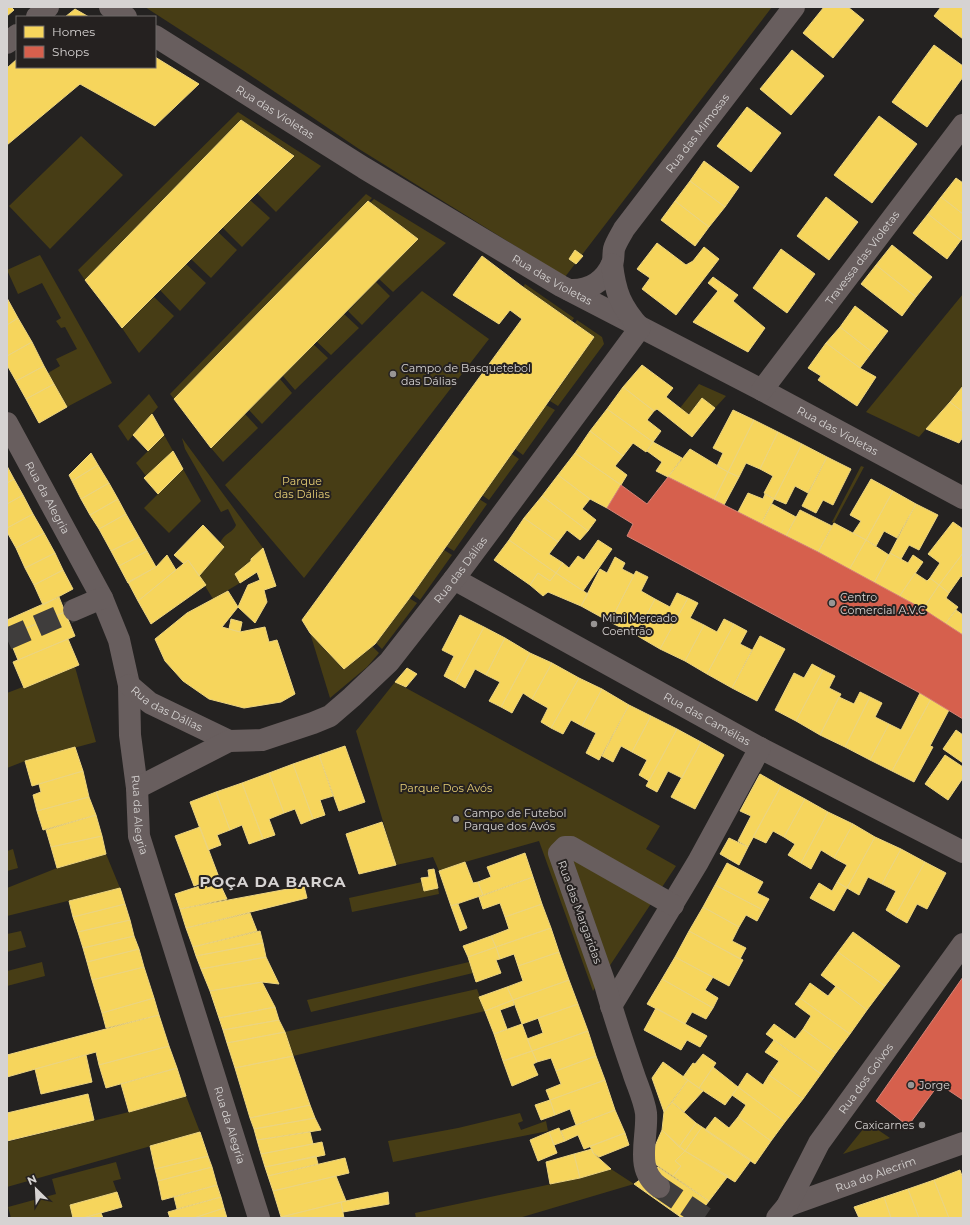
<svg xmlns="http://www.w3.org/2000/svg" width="970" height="1225" font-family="Montserrat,sans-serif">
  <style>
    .green { fill: #473d15 }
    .homes { fill: #f6d55c; stroke: #ecd47f }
    .shops { fill: #d6604d; stroke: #d68275 }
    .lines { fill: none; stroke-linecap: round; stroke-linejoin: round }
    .minor-tunnel { stroke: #3f3d3c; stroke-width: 22; stroke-dasharray: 22 11; stroke-linecap: butt }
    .minor { stroke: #685e5e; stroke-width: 22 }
    .poi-dot { fill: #989594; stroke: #252120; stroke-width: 1.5 }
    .labels { text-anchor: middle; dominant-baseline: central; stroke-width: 4; stroke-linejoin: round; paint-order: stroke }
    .street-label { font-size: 11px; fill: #d6d3d2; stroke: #252120 }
    .poi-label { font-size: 11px; fill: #d6d3d2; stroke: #252120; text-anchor: start }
    .park-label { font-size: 11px; fill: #e5cd74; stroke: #252120 }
    .district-label { font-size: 15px; font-weight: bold; letter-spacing: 1px; fill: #d6d3d2; stroke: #252120 }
  </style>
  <rect width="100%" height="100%" fill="#242221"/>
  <path class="green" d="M145,7H772L565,277L359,149L244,71Z
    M238,112L321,166L276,212L257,193L294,155L241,120L85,280L78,270Z
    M81,136L123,175L50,249L9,206Z
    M366,194L372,198L174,399L170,394Z
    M374,199L446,243L393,292L379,279L418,239L370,203Z
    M250,200L270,218L242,247L222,227Z
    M218,232L237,250L211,278L191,259Z
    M40,255L112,383L67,407L48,373L60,366L56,359L77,349L65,327L61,328L56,321L61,318L42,283L18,294L7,270Z
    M186,264L206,283L180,311L160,290Z
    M376,282L390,296L362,325L348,311Z
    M525,284L574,318L572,321L523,287Z
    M422,291L489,339L304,578L225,485Z
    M963,294V386L919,437L866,412Z
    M154,297L174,316L139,353L122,328Z
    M344,314L359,328L331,355L316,341Z
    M577,320L602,337L604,344L558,406L550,401L594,337L575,323Z
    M313,344L328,358L295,390L283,376Z
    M280,379L292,393L262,424L249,410Z
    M699,384L726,396L715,408L702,398L689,415L680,408Z
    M149,394L158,407L128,441L118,426Z
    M546,405L555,410L523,455L515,449Z
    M245,414L258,428L223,462L211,448Z
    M164,435L173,451L146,476L136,463Z
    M182,438L263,548L251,559V561L236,574L240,583L213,599L199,576L224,547L220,543C224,533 234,532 236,525L228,509L221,512L185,449Z
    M512,454L519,459L489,500L482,495Z
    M861,466L864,467L834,523L832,522Z
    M183,469L201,501L169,533L144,508Z
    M479,499L487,504L454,551L446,546Z
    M444,550L452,555L420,600L412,594Z
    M409,598L417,603L382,649L375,642Z
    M310,633L372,646L379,653L367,667L330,698Z
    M75,667L96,742L25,761L7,768V693Z
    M395,682L660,826L646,849L676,866L593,991L539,841L465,862L439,871L433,857L396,865L356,731Z
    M13,849L18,868L7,871V851Z
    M106,854L120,888L7,916V888L57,868Z
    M422,882L424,891L438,888L439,894L352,912L349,898Z
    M21,931L26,947L7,952V934Z
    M42,962L45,976L7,986V971Z
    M469,962L473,973L311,1012L307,1000Z
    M477,989L485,1011L293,1056L285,1032Z
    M186,1096L200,1132L7,1187V1142L129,1112Z
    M520,1113L523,1121L518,1123L521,1130L546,1121L548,1131L393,1162L388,1141L458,1128Z
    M868,1123L890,1138L843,1154Z
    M116,1162L121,1179L113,1181L117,1192L70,1205L73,1218H11L8,1207L56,1194L52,1179Z
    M611,1169L634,1184L519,1218H416L415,1213L580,1178Z"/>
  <path class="homes" d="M7,7H11L14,10L7,16Z
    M824,7H848L864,20L833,58L803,33Z
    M941,7H963V39L934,16Z
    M75,9L89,17H65Z
    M934,45L963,66V77L927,127L892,102Z
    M792,50L824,76L791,115L760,89Z
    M155,57L199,84L155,126L80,84L7,145V68L17,59V67H155Z
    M747,107L781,133L751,172L717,146Z
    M879,116L917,144L872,203L834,175Z
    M241,120L294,156L122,328L85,280Z
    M704,161L739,187L725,207L690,181Z
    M956,178L963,183V214L941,197Z
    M690,181L725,207L709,227L675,201Z
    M826,197L858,222L829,260L797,236Z
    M941,197L963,214V238L961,240L928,214Z
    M368,201L418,239L211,448L174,399Z
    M675,201L709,227L695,246L661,220Z
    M928,214L961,240L947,259L913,233Z
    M657,243L686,265L693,261L704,247L719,259L676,315L642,289L650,278L637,269Z
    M892,245L932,277L916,297L876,265Z
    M781,249L815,274L787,313L753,288Z
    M575,250L583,256L576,264L569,259Z
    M482,256L523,287L594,337L411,596L375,644L344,669L310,633L302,620L522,319L510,310L499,324L453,295Z
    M876,265L916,297L902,316L861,284Z
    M713,277L738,295L733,301L765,328L748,352L693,322L718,291L708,283Z
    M7,298L18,318L7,325Z
    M855,306L888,331L872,352L840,327Z
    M18,318L32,342L7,356V325Z
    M840,327L872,352L860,368L826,343Z
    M32,342L44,366L16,381L7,365V356Z
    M826,343L860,368L876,377L857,406L818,380L821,376L808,368Z
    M642,365L673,388L666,397L689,415L702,398L715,408L692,437L657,409L654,411L623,387Z
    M44,366L54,384L26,399L16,381Z
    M54,384L67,407L39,423L26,399Z
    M963,386V412L950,402Z
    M623,387L654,411L647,420L661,431L653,442L607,409Z
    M950,402L963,412V437L959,443L926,429Z
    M607,409L653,442L646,452L633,443L623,456L590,431Z
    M733,410L754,420L728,472L717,466L723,453L713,448Z
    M152,414L164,435L148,451L133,435Z
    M754,420L778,432L760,469L746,463L739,477L728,472Z
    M590,431L623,456L615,466L627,475L621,485L575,453Z
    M778,432L802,444L774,499L764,493L773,476L760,469Z
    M653,442L682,458L668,477L656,471L662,462L647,451Z
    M802,444L827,457L808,493L795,486L786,504L774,499Z
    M690,449L728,472L714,500L668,477Z
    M173,451L183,469L158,494L144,478Z
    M91,453L98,465L72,481L69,475Z
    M575,453L621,485L607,508L590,499L558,475Z
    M827,457L851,469L833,505L823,500L816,513L802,506Z
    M98,465L109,483L81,499L72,481Z
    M7,466L14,479L7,483Z
    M728,472L739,477L724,505L714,500Z
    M558,475L590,499L582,509L596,520L588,531L542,496Z
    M14,479L23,495L7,504V483Z
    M871,479L893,491L866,540L853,533L861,521L850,515Z
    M109,483L118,499L90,515L81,499Z
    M893,491L916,504L897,538L884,531L876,546L866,540Z
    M748,493L763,499L765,494L774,499L761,524L738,512Z
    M23,495L33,514L7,528V504Z
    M542,496L588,531L580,540L567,530L558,542L524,518Z
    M118,499L126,514L99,529L90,515Z
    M772,504L796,517L786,536L761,524Z
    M916,504L938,515L919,550L909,545L901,559L890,553Z
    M800,510L832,526L818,552L786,536Z
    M33,514L44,533L16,548L7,532V528Z
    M126,514L139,537L111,551L99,529Z
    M524,518L558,542L549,554L563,563L556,573L509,540Z
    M953,522L963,529V553L939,585L930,578L940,563L928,554Z
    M834,523L866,540L849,570L818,552Z
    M203,525L224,547L199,576L188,560L184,564L174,555Z
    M44,533L55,553L25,568L16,548Z
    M139,537L147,551L119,566L111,551Z
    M509,540L556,573L550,581L538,573L530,585L494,560Z
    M598,540L612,549L583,591L556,573L563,563L569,568L578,556L584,560Z
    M866,540L889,555L874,583L849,570Z
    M263,548L276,586L264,590L267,602L255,623L238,607L248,585L260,580L257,572L240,583L235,574L251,561V559Z
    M147,551L156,567L128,583L119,566Z
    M55,553L63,570L34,585L25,568Z
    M890,553L908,563L913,555L923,562L899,597L874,583Z
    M963,553V578L961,576L949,593L939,585Z
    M167,555L176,570L138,601L128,582L156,567Z
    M615,557L625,563L622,569L634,575L610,622L581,606L600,569L607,573Z
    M188,560L206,585L151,624L138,601Z
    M63,570L73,589L43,605L34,585Z
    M636,571L648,577L641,591L655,599L636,635L610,622Z
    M538,573L550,581L556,573L588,594L581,606L548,592L543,596L530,585Z
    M915,573L927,581L930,578L939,585L923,609L899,597Z
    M939,585L949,593L946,598L958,607L945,624L923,609Z
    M228,591L238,607L222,627L240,632L265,627L269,642L277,640L295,694L281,702L244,708L209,699L183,681L165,661L155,639L187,613Z
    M677,593L688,598L660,649L636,635L655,599L670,607Z
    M59,597L65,612L7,636V620Z
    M688,598L698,603L690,618L704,625L685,661L660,649Z
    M956,610L963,615V635L945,624Z
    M65,612L75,636L18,660L8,636Z
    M460,615L484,627L455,682L444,676L454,656L442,650Z
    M231,619L242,622L240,632L229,629Z
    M724,619L734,624L707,674L685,661L704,625L717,632Z
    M734,624L747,631L740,644L752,650L732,688L707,674Z
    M484,627L505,638L486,675L475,669L465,688L455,682Z
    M760,636L785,649L757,701L732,688Z
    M505,638L530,653L501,707L489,701L500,682L486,675Z
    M68,639L79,665L24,688L13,662Z
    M530,653L552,663L532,699L523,693L512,713L501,707Z
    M552,663L579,678L551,728L541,722L548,708L532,699Z
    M812,664L823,670L796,721L775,710L794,673L804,678Z
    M407,668L417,674L406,687L395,682Z
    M823,670L835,676L829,688L841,694L820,735L796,721Z
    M579,678L602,689L582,726L571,720L563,734L551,728Z
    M602,689L629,705L599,760L586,753L596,733L582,726Z
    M860,692L870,697L845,747L820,735L839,697L854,704Z
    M920,693L931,699L892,771L870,760L889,724L901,730Z
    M870,697L882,703L875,717L889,724L870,760L845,747Z
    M931,699L949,710L930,746L933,747L914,782L892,771Z
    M629,705L651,716L632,752L621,746L613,762L602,756Z
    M651,716L677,729L649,781L639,775L647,760L632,752Z
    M677,729L701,742L682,778L668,771L657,792L646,786Z
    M956,730L963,735V763L943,749Z
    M701,742L724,755L695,809L671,797Z
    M345,746L365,802L339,811L319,755Z
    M75,747L83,771L32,786L25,761Z
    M319,755L333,796L320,800L325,815L313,819L293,764Z
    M945,755L963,767V778L948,800L925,784Z
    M293,764L313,819L301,824L295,809L284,813L269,773Z
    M83,771L89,797L37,811L33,795L41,792L39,784Z
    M269,773L284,813L269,819L275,835L263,839L242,783Z
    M760,774L781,786L748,847L738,841L751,816L740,811Z
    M242,783L263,839L249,844L242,825L230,830L216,792Z
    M781,786L805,799L784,837L773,831L766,843L753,837Z
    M216,792L230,830L217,835L221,845L208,850L190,802Z
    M89,797L96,815L43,830L37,811Z
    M805,799L828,812L801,863L788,855L795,844L784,837Z
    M828,812L853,824L834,858L821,850L811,869L801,863Z
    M96,815L102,836L51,847L46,830Z
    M382,822L396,865L359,874L346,834Z
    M853,824L875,837L847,888L837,882L847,865L834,858Z
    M200,827L220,880L209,884L207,881L194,886L175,836Z
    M102,836L106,854L57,868L51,847Z
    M875,837L901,849L882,884L868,877L859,895L847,888Z
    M729,838L748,847L739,865L720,854Z
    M901,849L925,862L895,916L886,910L896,891L882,884Z
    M525,853L533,877L483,895L478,882L491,877L487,867Z
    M465,862L473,883L478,882L483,895L451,906L439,871Z
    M925,862L946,873L927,909L917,904L907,923L895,916Z
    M727,863L763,882L757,893L769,899L763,910L715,885Z
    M434,869L438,888L424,891L421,878L429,877L428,870Z
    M533,877L542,904L505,917L500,903L483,909L479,897Z
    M837,882L847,888L834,911L810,898L819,883L832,891Z
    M206,884L207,888L220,884L227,899L180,909L175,894Z
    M715,885L763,910L757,921L746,915L739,927L703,907Z
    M304,886L307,898L186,928L180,909Z
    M120,888L125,904L73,917L69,901Z
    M125,904L130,920L78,932L73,917Z
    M458,904L467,928L460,931L451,906Z
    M542,904L551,928L496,947L491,936L509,929L505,917Z
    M703,907L739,927L732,941L746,948L740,959L689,931Z
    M250,913L257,931L193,947L186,928Z
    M130,920L134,936L83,948L78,932Z
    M551,928L559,952L518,966L514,954L500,959L496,947Z
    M260,931L263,943L196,956L193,947Z
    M689,931L743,960L729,986L675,957Z
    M853,932L900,966L885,986L838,952Z
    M134,936L139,949L87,962L83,948Z
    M491,936L496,947L468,957L463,946Z
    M263,943L266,957L201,969L196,956Z
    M496,947L500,959L496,960L501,973L476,982L468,957Z
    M139,949L144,967L92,980L87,962Z
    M559,952L569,980L513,1000L507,987L523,981L518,966Z
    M838,952L885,986L867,1010L821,975Z
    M266,957L279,984L262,982L210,991L201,969Z
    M675,957L713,977L705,990L718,998L713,1008L662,979Z
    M144,967L154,998L102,1013L92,980Z
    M662,979L713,1008L706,1019L692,1012L685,1024L647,1004Z
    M569,980L578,1004L522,1024L513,1000Z
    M262,982L275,1007L219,1018L210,991Z
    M810,983L828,996L836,986L867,1010L850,1034L800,998Z
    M507,987L513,1000L485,1011L479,997Z
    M154,998L159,1015L106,1028L102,1013Z
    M800,998L850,1034L836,1053L803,1029L811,1016L795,1004Z
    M513,1000L514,1005L500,1010L507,1029L494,1034L485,1011Z
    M578,1004L588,1031L532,1051L527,1039L543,1033L538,1018Z
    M275,1007L279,1020L223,1030L219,1018Z
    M656,1008L707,1036L700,1047L687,1040L681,1050L644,1030Z
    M159,1015L169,1046L99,1065L96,1052L7,1077V1055Z
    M279,1020L285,1032L227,1043L223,1030Z
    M522,1024L532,1051L503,1061L494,1034Z
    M774,1024L795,1039L803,1029L836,1053L821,1074L766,1034Z
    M588,1031L596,1056L556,1071L551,1058L537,1062L532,1051Z
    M285,1032L293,1056L235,1068L227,1043Z
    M774,1040L821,1074L803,1099L769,1075L779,1061L765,1052Z
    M169,1046L177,1068L106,1088L99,1065Z
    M532,1051L537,1062L533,1064L538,1075L512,1086L503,1061Z
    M703,1054L716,1063L699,1088L683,1077L693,1063L695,1064Z
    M86,1055L92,1082L41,1094L35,1069Z
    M293,1056L310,1105L250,1118L235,1068Z
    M596,1056L605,1080L550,1100L546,1090L561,1084L556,1071Z
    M663,1062L688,1080L664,1112L652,1078Z
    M713,1067L738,1087L725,1105L699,1088Z
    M177,1068L186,1096L129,1112L121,1084Z
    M747,1073L763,1085L769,1075L803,1099L785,1122L738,1087Z
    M605,1080L615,1110L576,1125L570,1109L555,1115L550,1100Z
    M688,1080L703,1091L684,1112L672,1102Z
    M738,1087L785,1122L771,1141L738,1117L746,1105L732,1095Z
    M88,1094L94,1120L7,1141V1113Z
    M550,1100L555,1115L541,1120L535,1105Z
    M672,1102L696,1123L679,1147L662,1130L664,1112Z
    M310,1105L315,1118L254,1129L250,1118Z
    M615,1110L625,1133L584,1149L578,1135L565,1141L561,1131Z
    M715,1117L729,1128L738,1117L771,1141L755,1164L705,1130Z
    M315,1118L321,1130L257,1140L254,1129Z
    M696,1123L702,1127L685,1151L679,1147Z
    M702,1127L751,1160L735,1182L685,1151Z
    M559,1128L565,1141L554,1145L549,1132Z
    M662,1130L685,1151L675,1161L681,1166L673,1176L652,1162V1153Z
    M200,1132L208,1156L155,1169L150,1146Z
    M310,1132L313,1144L261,1154L257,1140Z
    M549,1132L557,1153L538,1161L530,1140Z
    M625,1133L629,1145L599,1157L593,1153L590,1146Z
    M322,1142L325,1155L265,1167L261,1154Z
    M592,1149L593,1153L611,1169L580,1178L574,1154Z
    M685,1151L728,1176L709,1201L673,1176L681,1166L675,1161Z
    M574,1154L580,1178L550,1184L546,1162Z
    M208,1156L212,1167L158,1181L155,1169Z
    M316,1156L318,1164L268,1176L265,1167Z
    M345,1158L349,1173L273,1191L268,1176Z
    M212,1167L217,1185L162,1200L158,1181Z
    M658,1167L709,1201L696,1218H682L634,1184Z
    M960,1170L963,1179L962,1218H949L934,1180Z
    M336,1176L346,1201L281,1217L273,1191Z
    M934,1180L949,1218H919L908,1189Z
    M217,1185L221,1197L177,1209L174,1197Z
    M908,1189L919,1218H891L884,1197Z
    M117,1192L122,1207L83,1218H73L70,1205Z
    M388,1192L389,1204L343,1212L341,1202Z
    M221,1197L224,1208L194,1218H170L168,1212Z
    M884,1197L891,1218H859L854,1207Z
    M341,1202L344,1218L281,1217Z
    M224,1208L227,1218H194Z
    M101,1213L103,1218H83Z"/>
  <path class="shops" d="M668,477L818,552L923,609L963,635V719L920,693L627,536L633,524L607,508L621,485L647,504Z
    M963,977V1100L939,1084L908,1126L876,1101Z"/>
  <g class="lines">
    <path class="minor-tunnel" d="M7,639L74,610
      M659,1187L705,1218"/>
    <g class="minor">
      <path d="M110,7L126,17"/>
      <path d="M37,17L48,7"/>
      <path id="s1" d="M155,36L364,168L561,286L762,390L963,498"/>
      <path d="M7,43L17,35"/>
      <path id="s2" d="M569,290C588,291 604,282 612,264C614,260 613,254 614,249C616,242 621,235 624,229L794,7"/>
      <path id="s3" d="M762,390L963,125"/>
      <path id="s4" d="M7,423L102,598L119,640L129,685L130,735L137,788L139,836L259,1218"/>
      <path id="s5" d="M454,579L760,748L963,852"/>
      <path d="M74,610L102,598"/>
      <path id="s6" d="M129,685L150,703L229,741"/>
      <path id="s7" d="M137,788L229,741L262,740L313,723L330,716L352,697L389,662L454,579L640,328C621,307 615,292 612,264"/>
      <path d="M611,1006L698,862L760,748"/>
      <path d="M659,1187C634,1169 648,1139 646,1113C644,1099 637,1085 633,1072C623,1043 613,1014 605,984L559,853L565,847H571L673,905"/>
      <path id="s8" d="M787,1206L963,1143"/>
      <path id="s9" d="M777,1218L787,1206L819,1143L963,944"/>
    </g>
  </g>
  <g class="poi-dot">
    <circle cx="393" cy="374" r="4"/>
    <circle cx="832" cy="603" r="4"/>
    <circle cx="594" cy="624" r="4"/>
    <circle cx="456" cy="819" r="4"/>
    <circle cx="911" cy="1085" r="4"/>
    <circle cx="922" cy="1125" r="4"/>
  </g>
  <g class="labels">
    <g class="street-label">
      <text stroke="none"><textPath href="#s1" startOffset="142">Rua das Violetas</textPath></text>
      <text stroke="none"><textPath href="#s2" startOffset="212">Rua das Mimosas</textPath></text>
      <text stroke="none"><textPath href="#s3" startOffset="166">Travessa das Violetas</textPath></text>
      <text stroke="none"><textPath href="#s1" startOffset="466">Rua das Violetas</textPath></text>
      <text stroke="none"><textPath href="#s1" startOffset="789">Rua das Violetas</textPath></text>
      <text stroke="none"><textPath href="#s4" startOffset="85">Rua da Alegria</textPath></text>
      <text stroke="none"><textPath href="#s7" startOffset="405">Rua das Dálias</textPath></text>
      <text stroke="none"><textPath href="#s6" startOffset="45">Rua das Dálias</textPath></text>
      <text stroke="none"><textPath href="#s5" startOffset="289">Rua das Camélias</textPath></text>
      <text stroke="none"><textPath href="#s4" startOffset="421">Rua da Alegria</textPath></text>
      <text transform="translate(580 912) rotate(70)">Rua das Margaridas</text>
      <text stroke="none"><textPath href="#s9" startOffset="166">Rua dos Goivos</textPath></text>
      <text stroke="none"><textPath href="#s4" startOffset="745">Rua da Alegria</textPath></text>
      <text stroke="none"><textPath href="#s8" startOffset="94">Rua do Alecrim</textPath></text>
    </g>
    <g class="poi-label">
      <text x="401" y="368">Campo de Basquetebol<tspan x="401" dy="13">das Dálias</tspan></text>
      <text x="840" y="597">Centro<tspan x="840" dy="13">Comercial A.V.C</tspan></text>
      <text x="602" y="618">Mini Mercado<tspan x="602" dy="13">Coentrão</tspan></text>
      <text x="464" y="813">Campo de Futebol<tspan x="464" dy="13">Parque dos Avós</tspan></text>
      <text x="919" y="1085">Jorge</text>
      <text x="914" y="1125" text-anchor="end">Caxicarnes</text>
    </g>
    <g class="park-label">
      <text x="302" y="481">Parque<tspan x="302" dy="13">das Dálias</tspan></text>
      <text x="446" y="788">Parque Dos Avós</text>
    </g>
    <g class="district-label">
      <text x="273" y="881">POÇA DA BARCA</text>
    </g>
  </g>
  <rect width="970" height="1225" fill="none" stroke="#d6d3d2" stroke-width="16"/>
  <rect x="16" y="16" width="140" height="52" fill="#252120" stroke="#6c6867"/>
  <rect x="24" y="26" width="20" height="12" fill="#f6d55c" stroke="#6c6867"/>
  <text x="52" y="36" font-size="12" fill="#d6d3d2">Homes</text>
  <rect x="24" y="46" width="20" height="12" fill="#d6604d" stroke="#6c6867"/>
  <text x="52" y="56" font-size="12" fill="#d6d3d2">Shops</text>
  <g transform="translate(36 1189) rotate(336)" stroke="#252120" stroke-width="3" paint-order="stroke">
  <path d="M0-3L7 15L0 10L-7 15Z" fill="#d6d3d2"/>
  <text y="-6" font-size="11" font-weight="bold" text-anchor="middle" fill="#d6d3d2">N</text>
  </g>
</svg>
